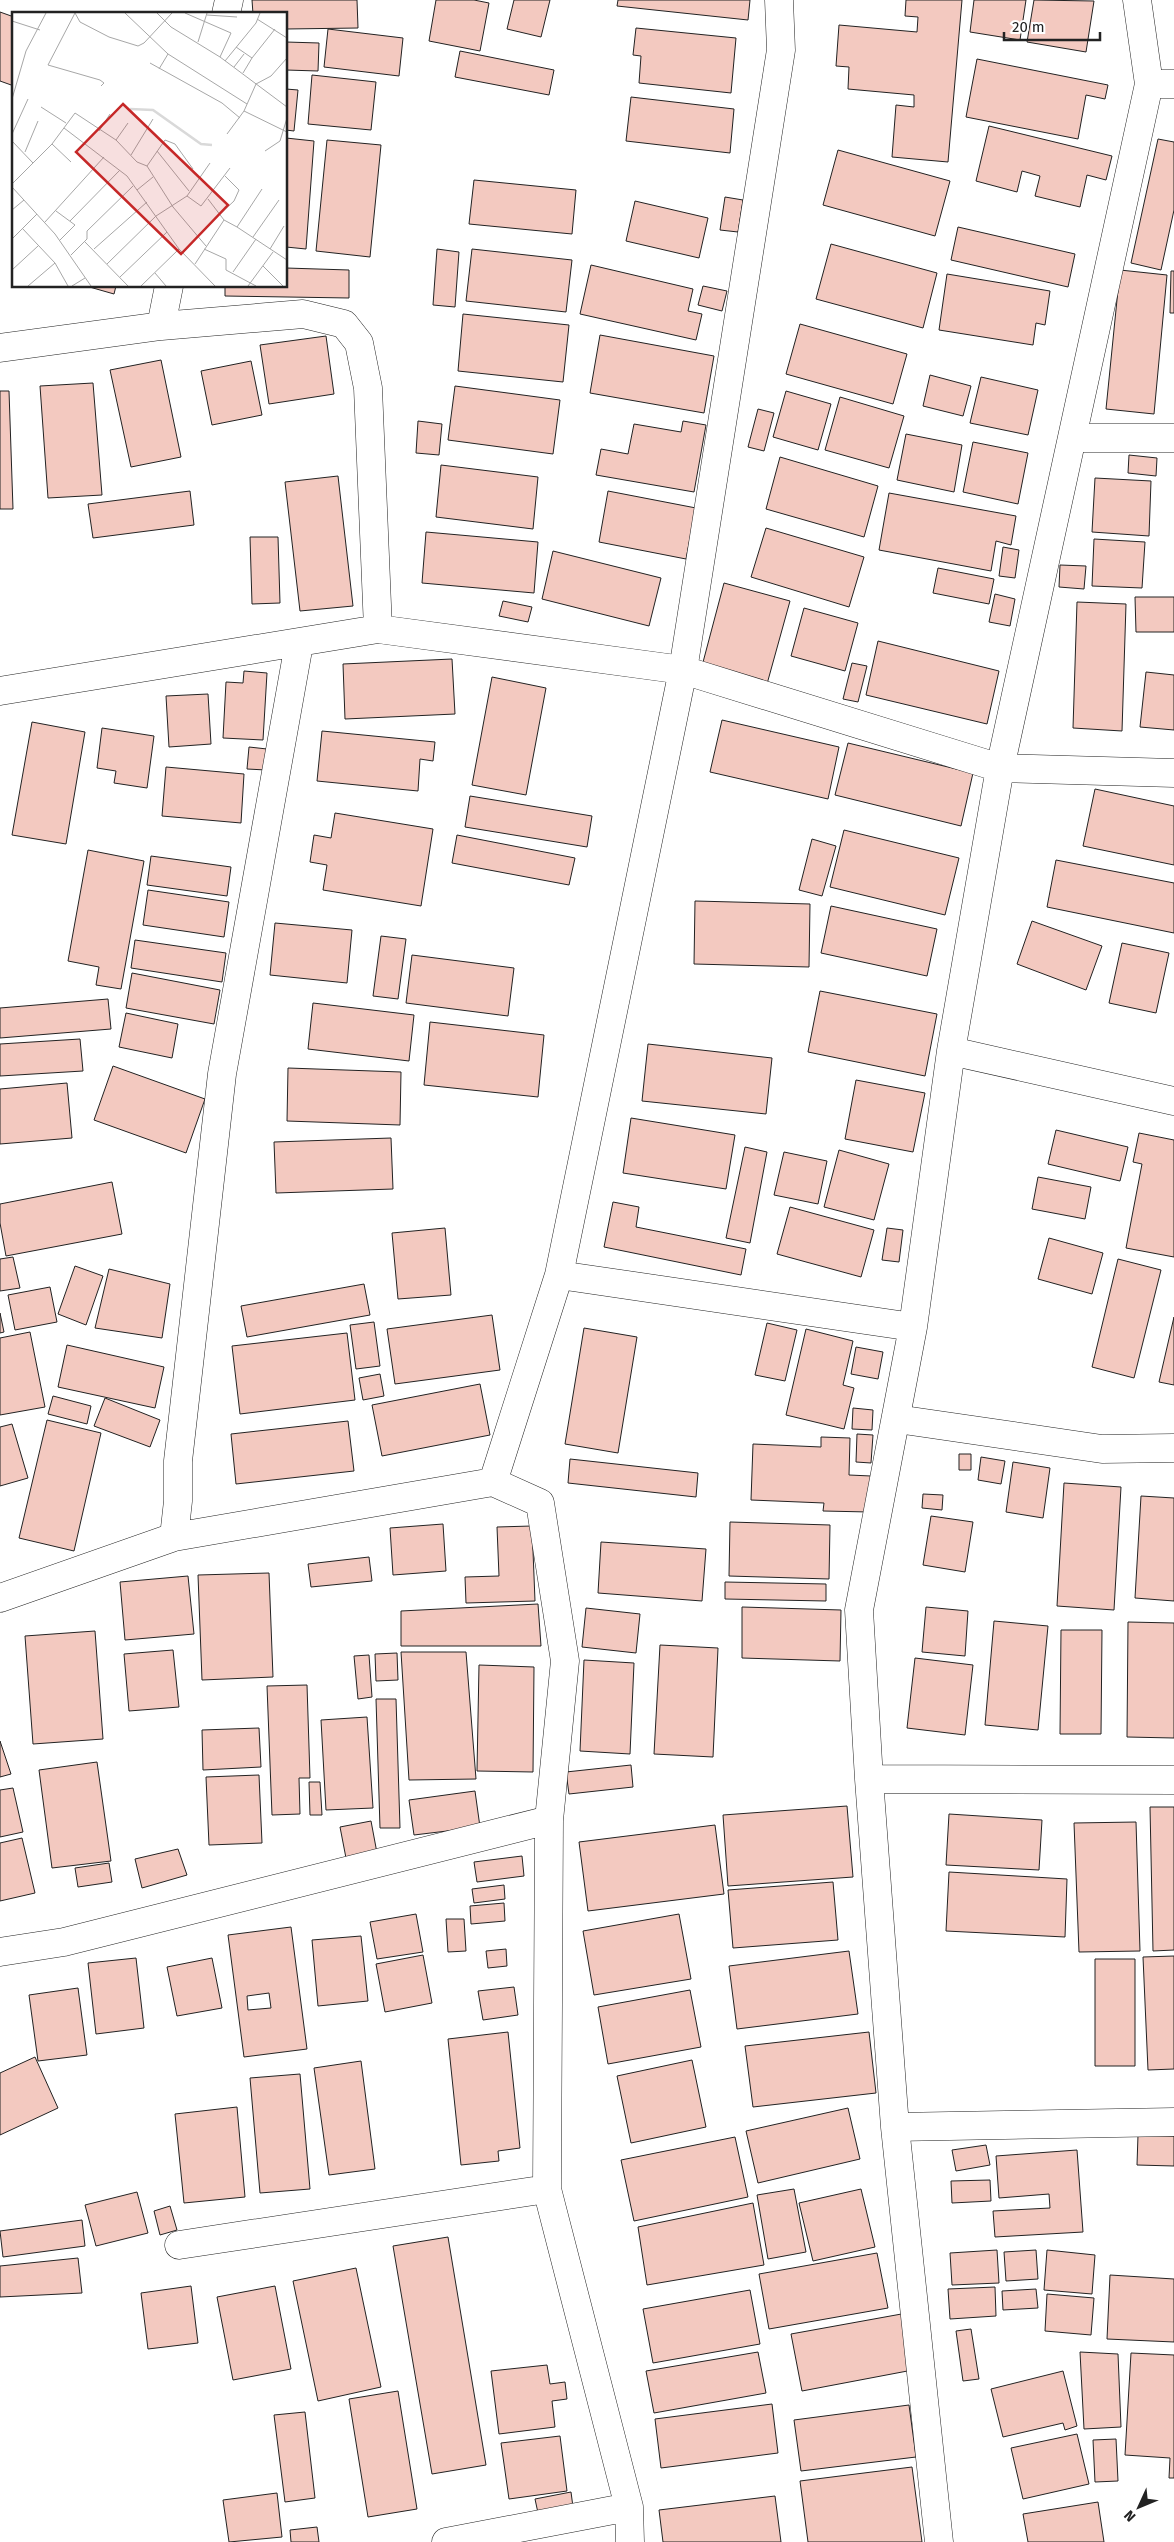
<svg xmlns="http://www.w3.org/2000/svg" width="1174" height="2542" font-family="'Fira Sans',sans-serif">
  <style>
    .building { fill: #f3c9c0; stroke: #222; fill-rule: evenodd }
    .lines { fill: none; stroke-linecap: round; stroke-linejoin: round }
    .street-casing { stroke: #222; stroke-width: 29 }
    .street { stroke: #fff; stroke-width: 28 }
    .inset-river { fill: none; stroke: #d9d9d9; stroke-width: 2.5 }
    .inset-road { fill: none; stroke: #a7a7a7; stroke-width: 1 }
    .view { fill: #c62828; fill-opacity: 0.15; stroke: #c62828; stroke-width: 2.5 }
    .inset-edge { fill: none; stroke: #222; stroke-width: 2.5 }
  </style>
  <rect width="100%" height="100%" fill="#fff"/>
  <path class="building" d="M252,0H357L358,28L286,29V14H253Z
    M436,0H474L489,3L480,51L429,41Z
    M514,0H550L541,37L507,29Z
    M618,0H750L748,20L617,6Z
    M906,0H962L948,162L892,157L896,105L914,107V95L848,89L849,67L836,66L839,25L917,32L918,17L905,16Z
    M974,0H1026L1020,40L970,32Z
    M1034,0L1094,1L1086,52L1027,42Z
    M0,12L14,17V86L0,81Z
    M636,28L736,38L731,93L639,83L641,56L633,55Z
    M328,29L403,38L399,76L324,67Z
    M286,42L319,43L318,71L286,70Z
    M460,51L554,70L549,95L455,77Z
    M977,59L1108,85L1105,99L1086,95L1078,139L966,117Z
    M312,75L376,82L371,130L308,124Z
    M286,89L298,90L294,131L286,130Z
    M631,97L734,109L730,153L626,141Z
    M989,126L1112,156L1106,180L1087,175L1080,207L1035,196L1040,176L1022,171L1017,192L976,181Z
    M286,138L314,141L306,249L286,247Z
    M1158,139L1174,142V210L1161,270L1131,263Z
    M327,140L381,145L370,257L316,251Z
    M838,150L950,181L935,236L823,205Z
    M474,180L576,190L572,234L469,224Z
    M725,197L743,200L738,232L720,230Z
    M635,201L708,218L699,258L626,241Z
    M958,227L1075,254L1068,287L951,260Z
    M831,244L937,273L923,328L816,299Z
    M437,249L459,252L455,307L433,305Z
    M472,249L572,260L566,312L466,301Z
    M591,265L693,289L688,311L702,314L696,340L580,314Z
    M286,268L349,270V298L225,296V286H286Z
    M1120,270L1167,275L1154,414L1106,409Z
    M1171,271H1174V313H1170Z
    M947,274L1050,291L1045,325L1036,323L1033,345L939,330Z
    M86,286H116L114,294Z
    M703,286L727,291L722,311L698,305Z
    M463,314L569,325L563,382L458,371Z
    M800,324L907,354L893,404L786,374Z
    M600,335L714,356L704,413L590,393Z
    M326,336L334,394L269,404L260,345Z
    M161,360L181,457L131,467L110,370Z
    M251,361L262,415L212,425L201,371Z
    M930,375L971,386L963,416L923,406Z
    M981,377L1038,390L1028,435L970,423Z
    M93,383L102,495L48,498L40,386Z
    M455,386L560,400L553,454L448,440Z
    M0,391H9L13,509H0Z
    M786,391L831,404L818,450L773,437Z
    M840,397L904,416L889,468L825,450Z
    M758,409L774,413L764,451L748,447Z
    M418,421L442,424L439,455L416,453Z
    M683,421L706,425L694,492L596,475L601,449L628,454L634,424L681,432Z
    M906,434L962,445L954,492L897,480Z
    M973,442L1028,453L1018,504L963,492Z
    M1129,455L1157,458L1156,476L1128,473Z
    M780,457L878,486L864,537L766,509Z
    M441,465L538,477L533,529L436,517Z
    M338,476L353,606L300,611L285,482Z
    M1095,478L1151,481L1149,536L1092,532Z
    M190,491L194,525L93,538L88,504Z
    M608,491L696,508L686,559L599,542Z
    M889,493L1016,516L1011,545L996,541L991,571L879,550Z
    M766,528L864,557L849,607L751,577Z
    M426,532L538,542L534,593L422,583Z
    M250,537H278L280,603L252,604Z
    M1094,539L1145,542L1142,588L1092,586Z
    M1003,547L1019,550L1015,578L999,576Z
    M553,551L661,578L649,626L542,599Z
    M1060,565L1086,566L1084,589L1059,587Z
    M938,568L994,579L989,604L933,593Z
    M724,583L790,601L767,684L702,666Z
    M995,594L1015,599L1010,626L989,622Z
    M1135,597H1174V632H1136Z
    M503,601L532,607L528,622L499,616Z
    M1077,602L1126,604L1122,731L1073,728Z
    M804,608L858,623L845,671L791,656Z
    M878,641L999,671L987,724L866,695Z
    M452,659L455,714L345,719L343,664Z
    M852,663L867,666L858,702L843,699Z
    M244,671L267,673L263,740L223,738L226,682L243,683Z
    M1146,672L1174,675V730L1140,727Z
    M492,677L546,688L526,795L472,785Z
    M208,694L211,744L169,747L166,696Z
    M722,720L839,747L828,799L710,772Z
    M32,722L85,732L66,844L12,835Z
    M102,728L154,736L147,788L114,783L116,771L97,768Z
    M322,731L435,742L433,761L420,759L418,791L317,781Z
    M848,743L973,773L961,826L835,795Z
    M249,747L267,749L266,770L247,769Z
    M166,767L244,774L241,823L162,816Z
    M1095,789L1174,806V865L1083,846Z
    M470,796L592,816L587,847L465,827Z
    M335,813L433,829L421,906L323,890L327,865L310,862L314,835L331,838Z
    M844,830L959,858L945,915L830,887Z
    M457,835L575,858L569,885L452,863Z
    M812,839L836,846L822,896L799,890Z
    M88,850L144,861L121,989L96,985L99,967L68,961Z
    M151,856L231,867L227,896L147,885Z
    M1056,860L1174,883V933L1047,907Z
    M148,890L229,902L224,937L143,925Z
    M695,901L810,904L809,967L694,964Z
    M831,906L937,929L927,976L821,953Z
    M1032,921L1102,946L1086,990L1017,964Z
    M275,923L352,930L347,983L270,975Z
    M381,936L406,939L398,999L373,996Z
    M135,940L226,953L222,982L131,968Z
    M1122,943L1169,953L1156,1013L1109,1003Z
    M412,955L514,968L508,1016L406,1003Z
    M132,973L220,990L214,1024L126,1008Z
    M820,991L937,1014L925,1076L808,1052Z
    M108,999L111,1029L0,1038V1008Z
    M313,1003L414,1015L409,1061L308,1049Z
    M126,1013L178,1024L172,1058L119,1047Z
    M430,1022L544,1035L538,1097L424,1085Z
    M80,1039L83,1071L0,1076V1044Z
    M648,1044L772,1058L766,1114L642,1101Z
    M113,1066L205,1099L186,1153L94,1120Z
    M288,1068L401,1072L400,1125L287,1121Z
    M856,1080L925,1093L913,1152L845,1139Z
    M67,1083L72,1138L0,1144V1089Z
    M631,1118L735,1135L726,1189L623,1173Z
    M1056,1130L1128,1147L1120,1181L1048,1164Z
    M1139,1133L1174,1140V1257L1126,1248L1142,1164L1133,1162Z
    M391,1138L393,1189L276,1193L274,1142Z
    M745,1147L767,1152L750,1243L726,1238Z
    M839,1150L889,1164L874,1220L824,1207Z
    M784,1152L827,1161L818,1204L774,1195Z
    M1038,1177L1091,1187L1085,1219L1032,1209Z
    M112,1182L122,1234L6,1256L0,1223V1204Z
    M613,1202L639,1207L636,1227L746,1249L741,1275L604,1247Z
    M790,1207L874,1230L861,1277L777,1254Z
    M445,1228L451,1295L398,1299L392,1233Z
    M887,1228L903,1230L899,1262L882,1260Z
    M1049,1238L1103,1253L1092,1294L1038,1279Z
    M13,1257L20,1288L0,1291V1259Z
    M1118,1259L1161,1270L1134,1378L1092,1367Z
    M75,1266L103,1276L86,1325L58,1314Z
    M109,1269L170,1284L162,1338L95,1328Z
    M364,1284L370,1315L247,1337L241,1306Z
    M50,1287L57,1322L15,1330L8,1295Z
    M0,1313L4,1332L0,1333Z
    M492,1315L500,1370L395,1384L387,1329Z
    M1174,1317V1385L1159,1382Z
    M374,1322L380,1366L356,1369L350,1325Z
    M767,1323L797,1330L785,1381L755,1375Z
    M584,1328L637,1337L618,1453L565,1444Z
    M806,1329L853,1341L843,1385L854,1388L844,1429L786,1415Z
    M30,1332L45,1407L0,1415V1338Z
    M347,1333L355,1400L240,1414L232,1346Z
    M67,1345L164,1367L155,1408L58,1387Z
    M856,1347L883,1352L878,1379L851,1374Z
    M380,1374L384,1396L363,1400L359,1378Z
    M480,1384L490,1435L382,1456L372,1405Z
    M53,1396L91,1406L87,1424L48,1414Z
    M105,1398L160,1420L150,1447L94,1426Z
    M853,1408L873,1410L872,1430L852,1429Z
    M47,1420L101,1433L74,1551L19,1538Z
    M348,1421L354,1471L236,1484L231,1434Z
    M12,1424L28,1478L0,1486V1427Z
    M857,1434L873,1435L871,1463L856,1462Z
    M821,1437L850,1438L849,1475L871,1476L869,1512L823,1511L824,1503L751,1500L753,1444L821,1447Z
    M959,1454H971V1470H959Z
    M981,1457L1005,1461L1001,1484L978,1480Z
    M570,1459L698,1473L696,1497L568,1483Z
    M1013,1462L1050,1468L1043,1518L1006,1512Z
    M1064,1483L1121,1487L1114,1610L1057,1606Z
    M923,1494L943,1495L942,1510L922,1508Z
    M1141,1496L1174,1498V1601L1135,1598Z
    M931,1516L973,1522L965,1572L923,1565Z
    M730,1522L830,1525L829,1579L729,1576Z
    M443,1524L446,1571L393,1575L390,1528Z
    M532,1526L535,1601L466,1603L465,1577L499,1576L497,1527Z
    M601,1542L706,1549L702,1601L598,1593Z
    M369,1557L372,1581L311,1587L308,1564Z
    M269,1573L273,1677L202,1680L198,1575Z
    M188,1576L194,1634L125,1640L120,1582Z
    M725,1582L826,1584V1601L725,1599Z
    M538,1604L541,1646H401V1611Z
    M742,1607L841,1610L840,1661L742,1658Z
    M926,1607L968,1611L965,1656L922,1652Z
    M586,1608L640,1614L636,1653L582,1647Z
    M994,1621L1048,1626L1038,1730L985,1725Z
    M1128,1622L1174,1623V1738L1127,1737Z
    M1061,1630H1102L1101,1734H1060Z
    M95,1631L103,1739L33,1744L25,1636Z
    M660,1645L718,1648L713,1757L654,1754Z
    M173,1650L179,1707L129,1711L124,1654Z
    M401,1652H466L476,1779L409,1780Z
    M397,1653L398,1680L376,1681L375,1654Z
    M369,1655L372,1697L358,1699L354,1656Z
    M915,1658L973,1665L965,1735L907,1728Z
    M584,1660L634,1663L630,1754L580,1751Z
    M479,1665L534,1667L533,1772L477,1771Z
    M307,1685L310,1778H299L300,1814L272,1815L267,1686Z
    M376,1699H396L400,1828H380Z
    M367,1717L373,1808L326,1810L321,1720Z
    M259,1728L261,1767L203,1770L202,1730Z
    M0,1741L11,1774L0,1777Z
    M97,1762L111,1861L52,1868L39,1770Z
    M631,1765L633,1787L569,1794L566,1772Z
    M259,1775L262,1843L209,1845L206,1777Z
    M309,1782H320L322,1815H310Z
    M13,1788L23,1832L0,1837V1790Z
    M475,1791L480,1827L414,1835L409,1800Z
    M847,1806L853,1877L728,1886L723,1815Z
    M1150,1807H1174V1950L1153,1951Z
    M949,1814L1042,1820L1039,1870L946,1865Z
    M371,1821L377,1853L346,1858L340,1827Z
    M1136,1822L1140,1951L1079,1952L1074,1823Z
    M715,1825L724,1894L588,1911L579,1842Z
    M22,1838L35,1893L0,1901V1843Z
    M178,1849L187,1875L142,1888L135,1859Z
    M522,1856L524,1876L477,1882L474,1862Z
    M109,1863L112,1882L78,1887L75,1868Z
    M949,1872L1067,1879L1065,1937L946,1931Z
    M833,1882L838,1940L733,1948L728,1890Z
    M504,1885L505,1899L474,1903L472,1889Z
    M504,1903L505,1921L471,1924L470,1906Z
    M416,1914L423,1952L377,1959L370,1922Z
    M679,1914L691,1979L594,1995L583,1931Z
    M446,1919H464L466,1951L448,1952Z
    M291,1927L307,2049L244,2057L228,1935ZM269,1993L271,2008L248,2010L247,1996Z
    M361,1936L368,2001L318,2006L312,1940Z
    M506,1949L507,1966L488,1968L486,1951Z
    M849,1951L858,2014L737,2029L729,1966Z
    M423,1955L432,2003L385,2012L376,1964Z
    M1174,1956V2069L1148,2070L1143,1957Z
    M136,1958L144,2028L96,2034L88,1963Z
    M212,1958L222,2008L177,2016L167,1967Z
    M1095,1959H1135V2066H1095Z
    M514,1987L518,2015L483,2020L478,1991Z
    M78,1988L87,2055L38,2061L29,1995Z
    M690,1990L701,2047L608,2064L598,2007Z
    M508,2032L520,2148L498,2151L499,2161L461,2165L448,2039Z
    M869,2032L876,2093L753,2107L745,2046Z
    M35,2057L58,2108L0,2135V2073Z
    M692,2060L706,2127L631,2143L617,2076Z
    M361,2061L375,2169L329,2175L314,2068Z
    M300,2074L310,2189L260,2193L250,2078Z
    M237,2107L245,2197L184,2203L175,2114Z
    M848,2108L860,2159L758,2183L746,2131Z
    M1138,2135L1174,2136V2166L1137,2165Z
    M735,2137L748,2197L634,2221L621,2160Z
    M986,2145L990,2165L956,2171L952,2150Z
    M1077,2150L1083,2232L995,2237L993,2211L1050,2208L1049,2194L999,2198L996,2156Z
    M990,2180L991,2201L952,2203L951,2181Z
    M794,2189L806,2252L768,2259L757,2195Z
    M861,2189L875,2247L813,2261L799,2203Z
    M137,2192L148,2233L96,2246L85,2205Z
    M753,2203L764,2265L647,2285L638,2227Z
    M170,2206L177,2230L160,2235L154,2211Z
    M82,2220L85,2246L3,2257L0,2231Z
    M448,2237L486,2465L432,2474L393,2246Z
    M997,2250L999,2283L952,2285L950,2253Z
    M1036,2250L1038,2279L1006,2281L1004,2252Z
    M1047,2250L1095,2255L1092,2294L1044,2290Z
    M877,2253L888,2308L769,2329L759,2274Z
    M78,2258L82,2293L0,2297V2266Z
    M356,2268L381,2387L318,2401L293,2281Z
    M1110,2275L1174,2279V2342L1107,2339Z
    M191,2286L198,2343L148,2349L141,2293Z
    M275,2286L291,2369L233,2380L217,2297Z
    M995,2287L996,2316L950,2319L948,2289Z
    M1036,2289L1038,2308L1003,2310L1002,2291Z
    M750,2290L760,2344L653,2363L643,2309Z
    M1047,2294L1094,2298L1091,2335L1045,2331Z
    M907,2313L918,2369L802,2391L791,2334Z
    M971,2329L979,2379L963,2381L956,2331Z
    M758,2352L766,2393L654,2413L646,2371Z
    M1080,2352L1118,2354L1121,2427L1084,2429Z
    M1131,2353L1174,2355V2478H1169L1170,2458L1125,2455Z
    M547,2365L550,2384L565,2382L567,2399L552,2401L555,2427L499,2434L491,2371Z
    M1063,2371L1077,2426L1065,2430L1063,2423L1003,2437L991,2389Z
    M398,2391L417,2509L368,2517L349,2399Z
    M772,2404L778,2453L661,2468L655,2419Z
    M909,2405L916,2457L801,2471L794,2420Z
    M305,2412L315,2498L285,2502L274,2415Z
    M1077,2434L1089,2484L1023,2499L1011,2448Z
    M560,2436L567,2491L509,2499L501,2443Z
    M1116,2439L1118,2481L1095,2482L1093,2440Z
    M912,2467L922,2542H808L800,2481Z
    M571,2492L573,2507L538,2513L535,2499Z
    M277,2493L282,2537L229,2542L223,2500Z
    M775,2496L781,2542H663L659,2510Z
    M1098,2502L1104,2542H1028L1023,2514Z
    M317,2527L319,2542H291L290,2530Z"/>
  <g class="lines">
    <g class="street-casing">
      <path id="street" d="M226,14L229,0
        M1149,84H1174
        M161,326L169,286
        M0,348L161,326L303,314L344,324L359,343L368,388L378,629
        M1073,438H1174
        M0,691L378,629L683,670L1000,768L1174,773
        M951,1051L1174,1101
        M559,1275L913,1327
        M897,1419L1102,1449L1174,1448
        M493,1482L559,1275L683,670L781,50L779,0
        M174,1537L178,1501V1461L222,1074L299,644
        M0,1598L174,1537L493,1482L540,1503L565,1661L549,1820L547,2189L629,2507L630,2542
        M869,1779L1174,1780
        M0,1952L64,1942L549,1820
        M895,2127L1174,2122
        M179,2245L547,2189
        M446,2542L629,2507
        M939,2542L895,2127L869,1779L859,1610L913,1327L951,1051L1000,768L1149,84L1137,0"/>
    </g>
    <use href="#street" class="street"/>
  </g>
  <g transform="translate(12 12)">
    <rect width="275" height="275" fill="#fff"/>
    <path class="inset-river" d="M118,97L141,98L189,132L200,133"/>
    <path class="inset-road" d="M63,1L36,53L88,68L92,71L89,74M63,1L68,10L97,25L126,34L132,31L160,1M113,1L156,42L235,92M145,1L159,15L208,45L275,95M173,1L219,21L208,45M195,3L225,5M245,7L275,26M0,9L28,18M186,30L195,1M224,35L240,46L263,17M213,49L244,11L248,1M138,51L210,91L228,106M222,55L232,42M147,57L156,42M231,61L240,46M0,87L14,39L34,1M29,95L54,111M232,99L275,120M52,116L115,164L167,237L203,274M87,119L98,102M0,122L16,87M215,122L232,99L244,72L259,64L275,46M104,128L116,111M0,129L21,151M40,132L59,150M145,139L177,179M253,139L268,129L275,106M13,140L26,109M119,143L141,107M135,154L153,128L163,132L181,157M0,172L40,132L63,101L104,128L125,150L135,154L161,195L194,234M0,175L43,222L79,274M125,178L141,165M175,184L189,194L218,156M196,187L212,208L225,215L250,177M0,198L12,188M44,199L63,213L48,228M207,203L222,189L227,178L213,164M58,209L108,158M33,210L92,145M225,215L275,248M10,216L43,251L56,274M241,225L267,188M0,227L25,202M73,230L116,274M82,237L135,190M192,237L214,247V258L244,274M258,237L272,214M59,243L75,227V219L121,174M95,252L144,204L175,184L198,151M183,252L212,208M251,254L271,274M0,258L26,234M221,260L244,227M143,261L154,274M108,265L155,220M16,274L43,251M60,274L73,266M129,274L167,237M236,274L261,240"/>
    <path class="view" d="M111,92L216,193L169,242L64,140Z"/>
    <rect width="275" height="275" class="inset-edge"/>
  </g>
  <g transform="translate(1139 2507) rotate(226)" stroke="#ffffff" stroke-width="4" paint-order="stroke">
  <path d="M0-4L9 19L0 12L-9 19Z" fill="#222222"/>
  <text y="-8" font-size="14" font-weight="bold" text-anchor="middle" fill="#222222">N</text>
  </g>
  <path d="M1004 32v8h96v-8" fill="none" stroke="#222222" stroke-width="2.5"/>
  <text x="1012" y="32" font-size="15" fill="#222222" stroke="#ffffff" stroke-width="4" paint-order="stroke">20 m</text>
</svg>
